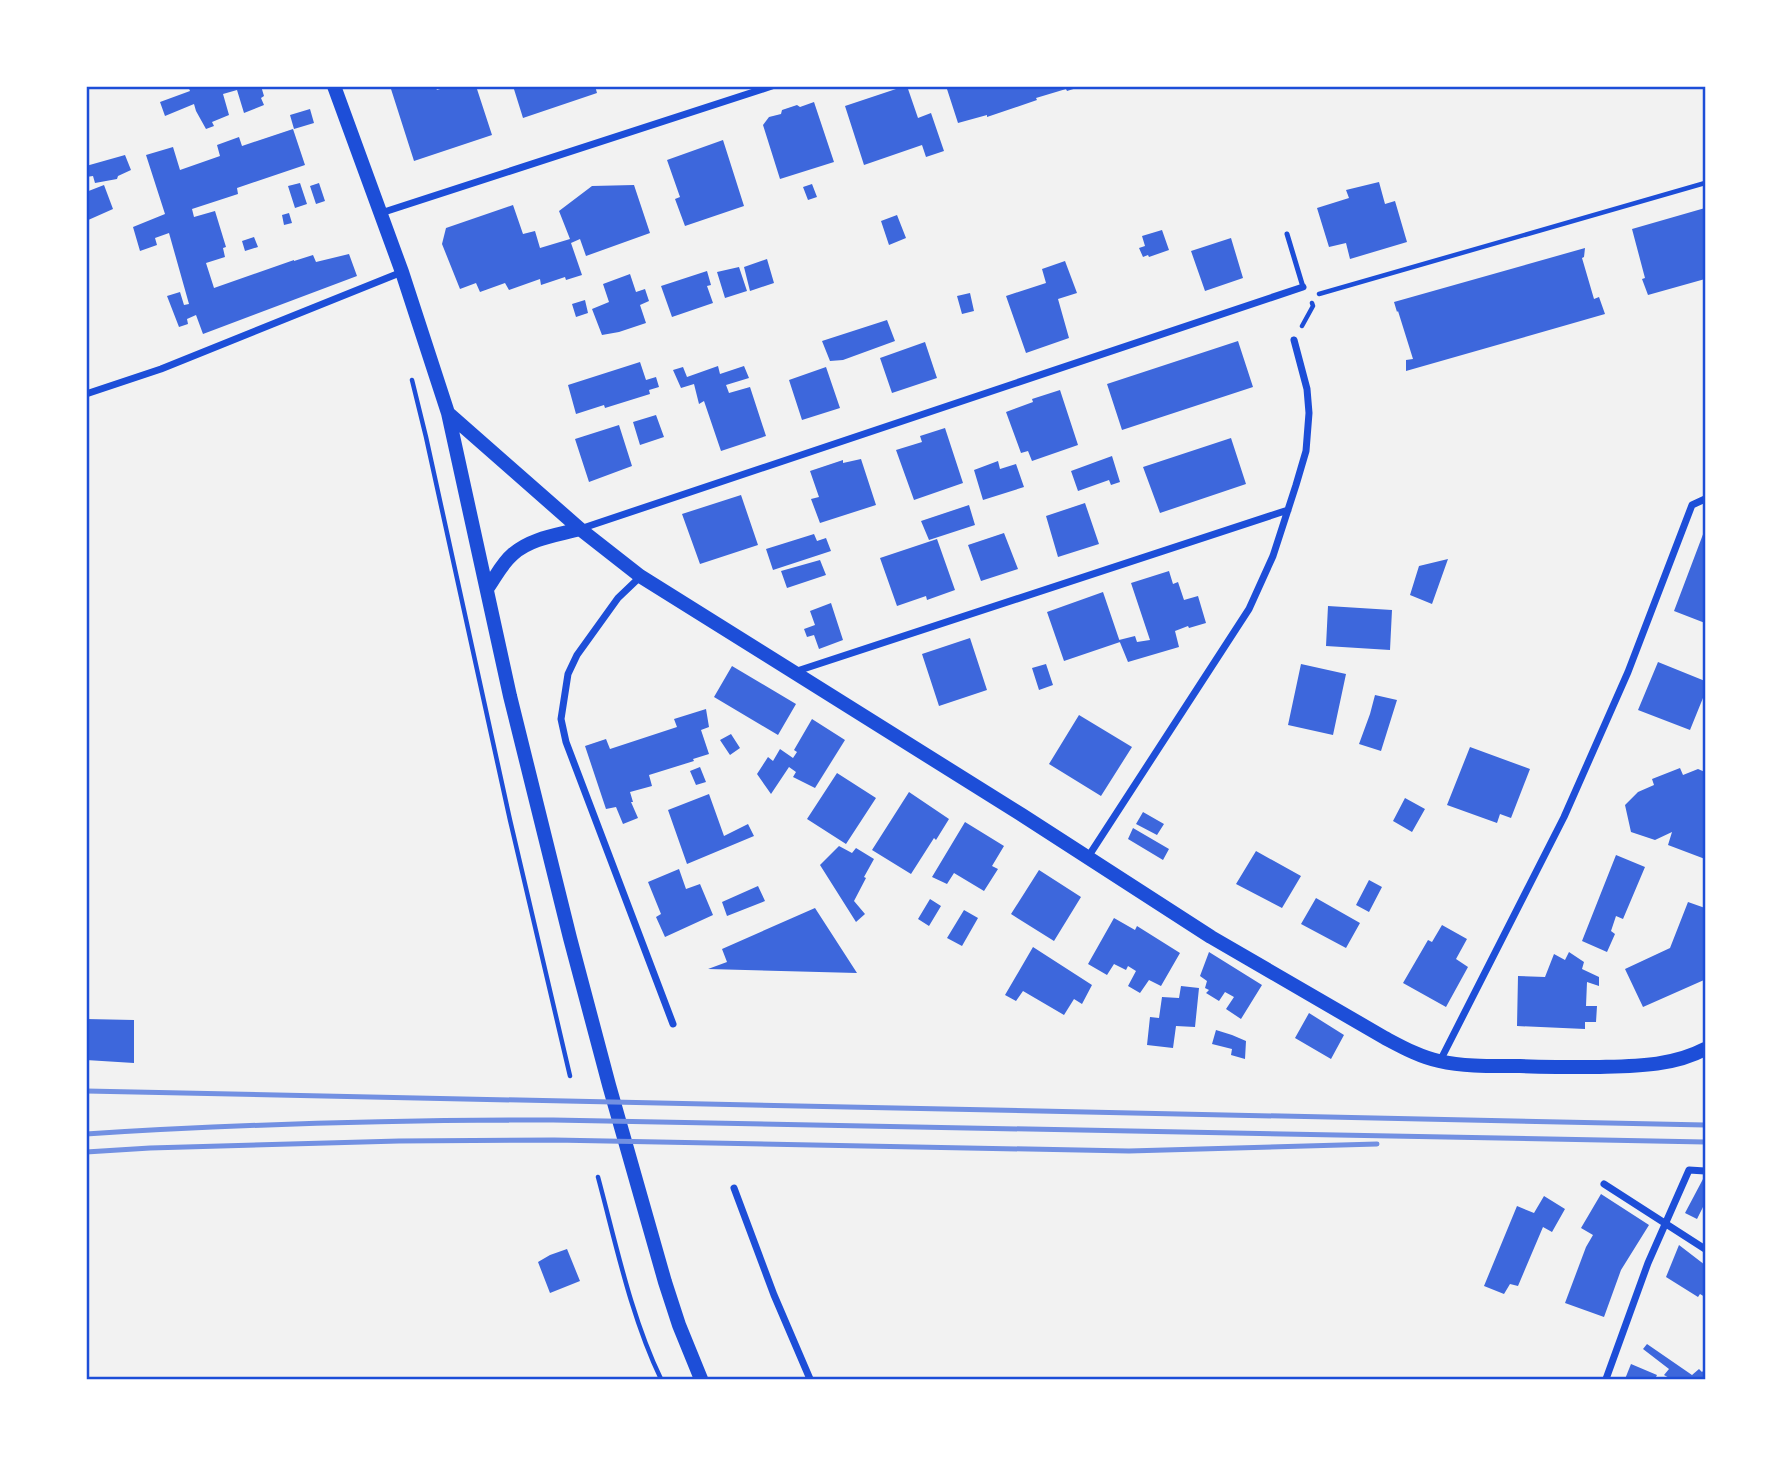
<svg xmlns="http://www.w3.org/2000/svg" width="1791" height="1465" font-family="Barlow,sans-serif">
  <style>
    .building { fill: #3d67dc }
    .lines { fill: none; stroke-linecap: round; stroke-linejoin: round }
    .path { stroke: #1d4ed8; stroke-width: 4.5 }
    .service { stroke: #1d4ed8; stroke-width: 5 }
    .minor { stroke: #1d4ed8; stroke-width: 7 }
    .secondary { stroke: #1d4ed8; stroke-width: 14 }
    .rail { stroke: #7290e2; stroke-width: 5 }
    .neatline { fill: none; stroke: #1d4ed8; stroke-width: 2.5 }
  </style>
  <rect width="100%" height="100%" fill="#f2f2f2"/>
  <path class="building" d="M188,86H261L264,96L261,98L264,105L244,113L237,90L223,94L229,115L212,122L214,126L206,129L196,111L194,104L165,116L160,102L190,91Z
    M401,86H435L437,90L450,86H476L492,135L414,161L391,89Z
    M513,86H595L597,93L523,118Z
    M905,86H907L918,118L931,113L944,151L926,157L922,145L864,165L845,106Z
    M946,86H1083L1067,91L1066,89L1036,98L1037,100L987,117V115L958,123Z
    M814,102L834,162L780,179L763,125L769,117L781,114L782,110L797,105L800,107Z
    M310,109L314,123L294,129L290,115Z
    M293,129L305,165L237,188L238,194L192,209L194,217L215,211L226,247L223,248L225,257L206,263L214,288L294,260V261L313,255L316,262L349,254L357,276L203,334L196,315L187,319L188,324L179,327L167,296L180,292L184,305L189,304L169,233L155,238L157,245L140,251L133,227L165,214L146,155L173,147L180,170L220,156L217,145L239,137L242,146Z
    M723,140L744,206L685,226L675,199L680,197L667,160Z
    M125,155L131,170L118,176L117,179L95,183L93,176L86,177V166Z
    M1379,182L1385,204L1395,201L1407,242L1350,259L1346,243L1329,247L1317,208L1349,198L1346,190Z
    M300,183L307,204L295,208L288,186Z
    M319,183L325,201L316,204L310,186Z
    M812,184L817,197L808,200L803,187Z
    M104,185L113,209L86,221V192Z
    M634,185L650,233L586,256L580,239L571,243L582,275L566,280L565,277L541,285L540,279L509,290L505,283L480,292L476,283L460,289L442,244L446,228L513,205L523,234L535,231L540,248L570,239L559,211L592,186Z
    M1705,208V279L1648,295L1642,279L1645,278L1632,229Z
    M289,213L292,223L284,225L282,215Z
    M897,215L906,238L889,245L881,221Z
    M1162,230L1169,250L1149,257L1148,255L1143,257L1139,248L1145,246L1142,236Z
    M254,237L258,247L245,251L242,241Z
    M1231,238L1243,278L1205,291L1191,251Z
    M1585,248L1584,257L1582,258L1594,299L1599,297L1605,314L1406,371V360L1413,359L1398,311L1397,312L1394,302Z
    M767,259L774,283L750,291L744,267Z
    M1065,261L1077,293L1058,299L1069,338L1026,353L1006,296L1046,283L1042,269Z
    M739,267L747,291L725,298L717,272Z
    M707,271L711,285L707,286L713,303L672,317L661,286Z
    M630,274L636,292L645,289L649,301L640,305L646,323L619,332L602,335L592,309L609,302L603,284Z
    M970,293L974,311L962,314L957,296Z
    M585,300L588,313L576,317L572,304Z
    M887,320L895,341L843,360L830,361L822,341Z
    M1238,341L1253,387L1122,430L1107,384Z
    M925,342L937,378L892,393L880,358Z
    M640,362L646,380L656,377L659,387L649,390L650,394L605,408L604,405L576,414L568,385Z
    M718,366L720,374L744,366L749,378L726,385L729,393L750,387L766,436L721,451L704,401L699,404L694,384L681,388L673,370L683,367L687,377Z
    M826,367L840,408L802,420L789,380Z
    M1060,390L1078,445L1032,461L1028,451L1021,453L1006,412L1033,402L1032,399Z
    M656,415L664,437L640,445L633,422Z
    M619,425L632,466L589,482L575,439Z
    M945,428L963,483L914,500L896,450L922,442L920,436Z
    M1231,438L1246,484L1160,513L1143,467Z
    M1112,456L1120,482L1111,485L1109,480L1078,491L1071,471Z
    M861,459L876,505L820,523L811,499L819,497L810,471L843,460V463Z
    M998,461L1000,469L1016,464L1024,487L983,500L974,470Z
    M741,495L758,545L700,564L682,514Z
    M1085,503L1099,544L1058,557L1046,516Z
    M969,505L975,525L929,540L921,521Z
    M1705,529V623L1674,611Z
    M1004,533L1018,569L981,581L968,545Z
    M814,534L817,541L826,538L831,551L773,570L766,549Z
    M937,539L955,590L927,600L926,596L897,606L880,558Z
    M1448,559L1432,604L1410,595L1419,566Z
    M820,560L826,575L787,588L781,571Z
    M1169,571L1173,584L1178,582L1184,600L1198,596L1206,623L1189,628L1188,626L1175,631L1179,647L1128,662L1119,640L1135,636L1137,642L1150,640L1131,583Z
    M1103,592L1120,642L1064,661L1047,612Z
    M831,603L843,640L819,649L814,635L807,637L804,629L815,625L810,611Z
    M1328,606L1392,610L1390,650L1326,646Z
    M970,638L987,690L939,706L922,654Z
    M1658,662L1705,681V693L1690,730L1638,710Z
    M1046,664L1053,685L1039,690L1032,668Z
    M1301,664L1346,674L1333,735L1288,725Z
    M732,666L796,704L778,735L714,697Z
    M1375,695L1397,700L1381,751L1359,744L1370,714Z
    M706,709L709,727L701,730L709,754L693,759L694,761L649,775L652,786L630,792L633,802H631L638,818L623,824L616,807L606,809L585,746L606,739L610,749L677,727L674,719Z
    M1079,715L1132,747L1101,796L1049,764Z
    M812,719L845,740L815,788L793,777L796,772L789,767L771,794L757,774L768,757L773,761L780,749L793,758L797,752L794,750Z
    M731,734L740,748L730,755L720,740Z
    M1470,747L1530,769L1511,818L1500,814L1497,823L1447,805Z
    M700,767L706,782L696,785L690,771Z
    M1680,768L1683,775L1698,769L1705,772V859L1668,845L1672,832L1655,840L1631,832L1625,805L1638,792L1654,785L1652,779Z
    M837,773L876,798L846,844L807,819Z
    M909,792L949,819L936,840L934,838L911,874L872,850Z
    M709,794L724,836L748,824L754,836L687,864L668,810Z
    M1405,798L1425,809L1412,832L1393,821Z
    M1143,812L1164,824L1157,835L1136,824Z
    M965,822L1004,846L992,866L998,869L984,891L954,873L947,884L932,877Z
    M1133,828L1169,849L1163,860L1128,839Z
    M839,846L852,853L856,848L874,859L864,877L866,878L854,901L865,914L856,922L820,865Z
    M1256,851L1301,876L1282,908L1236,884Z
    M1616,855L1645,867L1623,919L1616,916L1611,931L1615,934L1607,952L1582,941Z
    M679,869L686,889L700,884L713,915L665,937L656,917L661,914L648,882Z
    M1039,870L1081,897L1054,941L1011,914Z
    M1369,880L1382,887L1369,912L1356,905Z
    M758,886L765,901L727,916L722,902Z
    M1316,898L1360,923L1346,948L1301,924Z
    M930,899L941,906L929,926L918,919Z
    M1688,902L1705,908L1704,980L1643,1007L1625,969L1670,948Z
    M815,908L857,973L708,969L727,962L722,949Z
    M964,910L978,918L962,946L947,938Z
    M1114,918L1135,930L1137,926L1180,953L1161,986L1149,980L1140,993L1128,986L1136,971L1128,966L1126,970L1114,964L1107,975L1088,964Z
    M1442,925L1467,939L1456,959L1468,967L1446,1007L1403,983L1428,940L1432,942Z
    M1033,947L1092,985L1082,1004L1074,999L1064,1015L1023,991L1016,1001L1005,995Z
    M1209,952L1262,985L1241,1019L1226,1009L1234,997L1225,992L1219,1001L1206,993L1209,990L1205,988L1207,981L1200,976Z
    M1569,952L1584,962L1582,969L1599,977V986L1587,982L1586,1006H1597L1596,1022H1585V1029L1517,1026L1518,976L1545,977L1554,954L1565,960Z
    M1181,986L1199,988L1195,1027L1176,1026L1173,1048L1147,1045L1150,1017L1159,1018L1162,997L1179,998Z
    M1309,1013L1344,1035L1331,1059L1295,1038Z
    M86,1019L134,1020V1063L86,1060Z
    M1216,1030L1232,1035L1246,1041L1245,1059L1231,1055L1232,1049L1212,1044Z
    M1703,1179L1705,1180V1208L1703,1207L1697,1219L1685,1213Z
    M1601,1194L1649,1225L1621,1270L1604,1317L1565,1303L1586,1247L1593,1235L1581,1228Z
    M1544,1196L1565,1209L1552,1232L1543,1227L1518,1286L1510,1284L1504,1294L1484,1286L1517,1206L1534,1213Z
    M1679,1245L1705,1265V1297L1700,1294L1698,1297L1666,1277Z
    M567,1249L580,1281L550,1293L538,1262L550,1255Z
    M1647,1344L1692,1375L1699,1369L1702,1372L1705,1369V1379H1671L1664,1375L1669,1369L1643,1349Z
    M1631,1364L1657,1375L1655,1379H1625Z"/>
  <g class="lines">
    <path class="path" d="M1319,294L1705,183
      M1302,326L1313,306L1312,303
      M412,380L426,437L510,820L570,1076
      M598,1177C616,1244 631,1317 661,1379"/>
    <path class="service" d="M1287,234L1303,287"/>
    <path class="minor" d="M381,213L772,86
      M86,394L161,369L402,272
      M580,529L1303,287
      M640,577L618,598L577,655L568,674L561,719L566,742L673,1024
      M794,672L1288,510
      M1088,857L1249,609L1273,556L1296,485L1306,451L1309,413L1307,389L1294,340
      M1440,1061L1564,817L1628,672L1692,505L1705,499
      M1604,1184L1705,1249
      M734,1188L774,1295L810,1379
      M1606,1379L1648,1263L1689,1170L1705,1171"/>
    <path class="secondary" d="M334,86L402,272L448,413L510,696L570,938L609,1085L665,1282L679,1325L701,1379
      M448,413L580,529L640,576L1022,815L1211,937L1385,1038C1402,1047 1420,1057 1439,1061C1465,1067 1493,1066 1520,1066C1547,1067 1573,1067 1600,1067C1636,1066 1673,1066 1705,1049
      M487,589C495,578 502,563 513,554C531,538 558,535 580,529"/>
    <path class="rail" d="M86,1091L1705,1125
      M86,1134C241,1124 397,1120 553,1120L1705,1142
      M86,1152L150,1148L399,1141L554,1140L1129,1151L1377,1144"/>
  </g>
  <rect width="1791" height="1465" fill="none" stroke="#ffffff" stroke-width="175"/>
  <rect x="88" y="88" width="1616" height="1290" class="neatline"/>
</svg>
